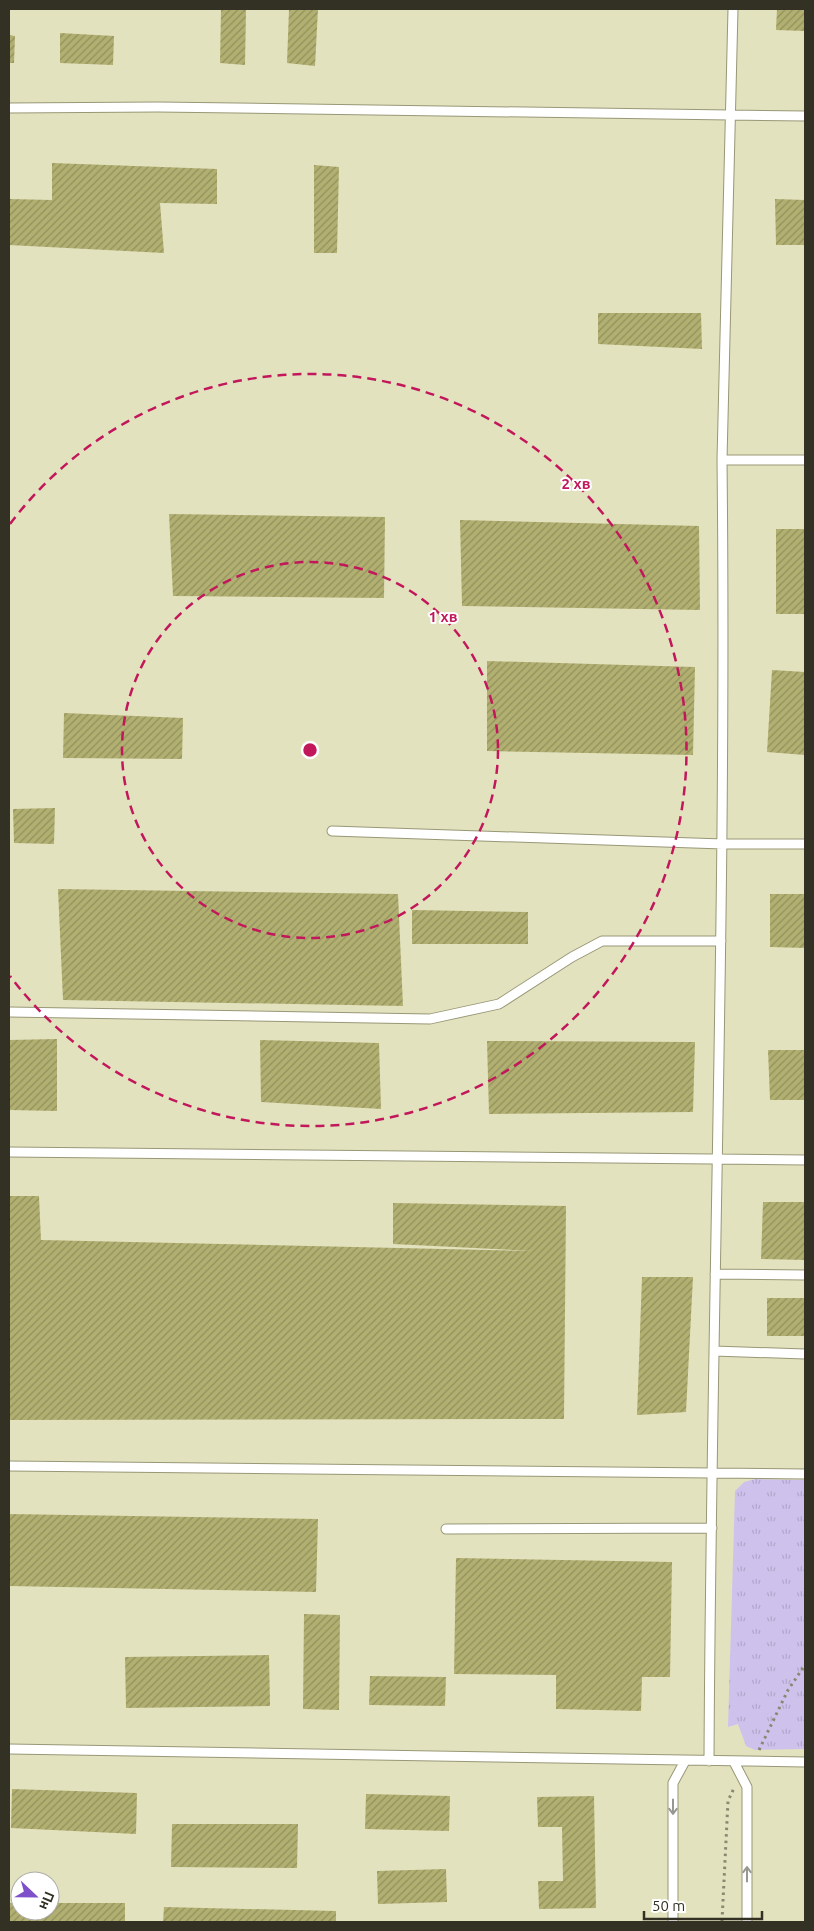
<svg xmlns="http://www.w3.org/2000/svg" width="814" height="1931" font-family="Ubuntu,sans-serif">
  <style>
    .grass { fill: url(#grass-tufts) }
    .building { fill: url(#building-hatch) }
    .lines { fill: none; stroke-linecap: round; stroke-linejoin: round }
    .service-casing { stroke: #989776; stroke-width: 11 }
    .path { stroke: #898870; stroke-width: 3; stroke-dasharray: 2.5 4; stroke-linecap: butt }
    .service { stroke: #fff; stroke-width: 9 }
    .oneway { stroke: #989892 }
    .ring { fill: none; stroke: #c2185b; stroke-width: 2.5; stroke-dasharray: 9 6 }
    .centre { fill: #c2185b; stroke: #fff; stroke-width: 2.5 }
    .ring-label { font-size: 15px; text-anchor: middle; font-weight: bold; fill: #c2185b; stroke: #fff; stroke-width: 4; stroke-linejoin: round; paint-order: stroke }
  </style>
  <defs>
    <pattern id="grass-tufts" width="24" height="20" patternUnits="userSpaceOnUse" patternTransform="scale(1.25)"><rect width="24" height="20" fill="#cec2ed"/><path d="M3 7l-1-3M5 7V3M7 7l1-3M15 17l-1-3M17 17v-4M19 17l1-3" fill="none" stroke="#b1a7cb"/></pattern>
    <pattern id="building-hatch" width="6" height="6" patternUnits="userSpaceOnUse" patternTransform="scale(1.25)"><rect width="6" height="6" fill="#b2b071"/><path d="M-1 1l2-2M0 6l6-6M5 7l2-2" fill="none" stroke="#91905d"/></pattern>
  </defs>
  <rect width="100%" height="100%" fill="#e3e2bf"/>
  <path class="grass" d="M755,1479L805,1480V1749L755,1750L746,1746L738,1724L728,1727L735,1491L744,1482Z"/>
  <path class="building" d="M221,9H246L245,65L220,63Z
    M289,9H318L315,66L287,63Z
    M777,9H805V31L776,30Z
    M60,33L114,36L113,65L60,63Z
    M9,35L15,36L14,63H9Z
    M52,163L217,169V204L160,203L164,253L9,245V199L52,200Z
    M314,165L339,167L337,253H314Z
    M775,199L805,200V245H776Z
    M598,313H701L702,349L598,344Z
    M169,514L385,517L384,598L173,596Z
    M460,520L699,526L700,610L462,606Z
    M776,529H805V614H776Z
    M487,661L695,667L693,755L487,751Z
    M772,670L805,672V755L767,752Z
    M64,713L183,718L182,759L63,758Z
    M55,808L54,844L14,843L13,809Z
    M58,889L398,894L403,1006L63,1000Z
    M770,894H805V948L770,947Z
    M412,910L528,912V944H412Z
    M57,1039V1111L9,1110V1040Z
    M260,1040L379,1043L381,1109L261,1102Z
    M487,1041L695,1042L693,1112L489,1114Z
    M768,1050H805V1100H770Z
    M9,1196H39L41,1240L534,1251L393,1244V1203L566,1206L564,1419L9,1420Z
    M763,1202H805V1260L761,1259Z
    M642,1277H693L686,1412L637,1415Z
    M767,1298H805V1336H767Z
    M9,1514L318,1519L316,1592L9,1586Z
    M456,1558L672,1562L670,1677H642L641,1711L556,1709V1675L454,1674Z
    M304,1614L340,1615L339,1710L303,1709Z
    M269,1655L270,1706L126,1708L125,1657Z
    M370,1676L446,1677L445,1706L369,1705Z
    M12,1789L137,1793L136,1834L11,1828Z
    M366,1794L450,1796L449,1831L365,1829Z
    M594,1796L596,1908L539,1909L538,1881H563L562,1827H538L537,1797Z
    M172,1824H298L297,1868L171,1867Z
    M446,1869L447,1902L378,1904L377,1871Z
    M9,1903H20V1911H50V1903H125V1922H9Z
    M164,1907L336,1911V1922H163Z"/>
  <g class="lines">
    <g class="service-casing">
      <path id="service" d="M9,108L158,107L805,116
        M722,460L733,9
        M332,831L723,844H805
        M9,1012L430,1019L499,1004L572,957L602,941H721
        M9,1152L805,1160
        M715,1274L805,1275
        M714,1351L805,1354
        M9,1466L805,1474
        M446,1529L712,1528
        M9,1749L805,1762
        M709,1761C711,1328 727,894 722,460H805
        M734,1762L747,1787V1922
        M673,1922V1783L685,1761"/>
    </g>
    <path class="path" d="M759,1750L788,1690L805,1665
      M722,1921L728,1801L734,1788"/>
    <use href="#service" class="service"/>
  </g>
  <defs><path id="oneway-shaft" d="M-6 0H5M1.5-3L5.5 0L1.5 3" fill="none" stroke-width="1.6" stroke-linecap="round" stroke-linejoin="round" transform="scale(1.25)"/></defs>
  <g class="oneway">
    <use href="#oneway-shaft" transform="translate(673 1807) rotate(90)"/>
    <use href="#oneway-shaft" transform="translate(747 1874) rotate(-90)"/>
  </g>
  <g class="ring">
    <circle cx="310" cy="750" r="188"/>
    <path d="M10 524A376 376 0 1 1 10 976"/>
  </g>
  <circle cx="310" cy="750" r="8" class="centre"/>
  <g class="ring-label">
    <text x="576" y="489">2 хв</text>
    <text x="443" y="622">1 хв</text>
  </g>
  <rect width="814" height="1931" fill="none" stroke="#323124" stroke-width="20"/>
  <g transform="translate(35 1896) rotate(112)"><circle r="24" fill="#ffffff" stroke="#adada7"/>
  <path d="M0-4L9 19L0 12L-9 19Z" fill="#7e50c9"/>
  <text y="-8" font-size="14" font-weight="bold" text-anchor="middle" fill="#323124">Пн</text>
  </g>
  <path d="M644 1911v8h118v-8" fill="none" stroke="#323124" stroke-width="2.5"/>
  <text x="652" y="1911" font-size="15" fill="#323124" stroke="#ffffff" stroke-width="4" paint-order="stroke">50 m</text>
</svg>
